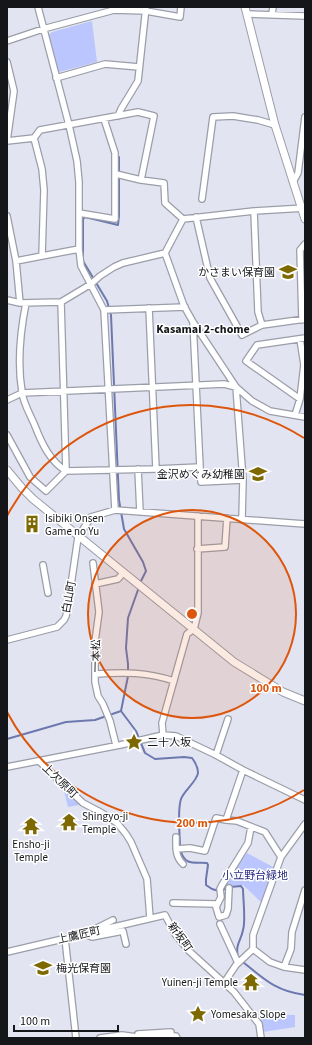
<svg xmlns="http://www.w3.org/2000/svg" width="312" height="1045" font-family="'Source Sans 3','Noto Sans JP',sans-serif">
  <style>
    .green { fill: #bac6fd }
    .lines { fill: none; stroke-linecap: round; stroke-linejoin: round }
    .stream { stroke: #6d78af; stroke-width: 2 }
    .minor-casing { stroke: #9b9ea9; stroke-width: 8 }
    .tertiary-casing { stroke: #9b9ea9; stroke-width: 9 }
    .minor { stroke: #fff; stroke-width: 5.5 }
    .tertiary { stroke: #fff; stroke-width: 7 }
    .ring { fill: none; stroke: #dd560d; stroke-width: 2 }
    .labels { text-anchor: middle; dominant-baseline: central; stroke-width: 3; stroke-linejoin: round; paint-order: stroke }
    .poi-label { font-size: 11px; fill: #15161a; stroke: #fff; text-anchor: start }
    .street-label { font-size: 11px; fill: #15161a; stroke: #fff }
    .park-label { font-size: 11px; fill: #272981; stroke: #fff }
    .neighbourhood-label { font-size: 12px; font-weight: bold; fill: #15161a; stroke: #fff }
    .centre { fill: #dd560d; stroke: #fff; stroke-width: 2 }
    .ring-label { font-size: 12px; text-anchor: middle; font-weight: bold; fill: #dd560d; stroke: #fff; stroke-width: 3; stroke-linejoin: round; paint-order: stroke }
  </style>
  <rect width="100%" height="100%" fill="#e2e5f1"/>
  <path class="green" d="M92,21L97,62L59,72L49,35L52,32Z
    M63,787L80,802L79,805L68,807Z
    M247,853L275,868L262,903L243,885L228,886L225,888L224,885L232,871Z
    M260,1014L295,1015V1027L263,1032Z"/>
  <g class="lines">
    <path class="stream" d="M119,157V216L118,225L85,217L83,219V261L107,301L111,315L119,500L124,529L143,562L146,571L140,583
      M139,587L128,618L126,648L128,664V676L121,711L136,731L145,753L155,759L184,757L192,758C195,762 198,768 198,773C197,781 184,791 181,799C177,811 180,834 180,847
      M7,739L66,722L95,720L121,711
      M181,852C186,866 194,862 207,863L208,865L206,879V885L212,889L219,891
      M222,890L230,887L241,886L243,889C243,899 246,920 243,930C241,941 235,944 238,957
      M243,962C265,980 276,991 305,995"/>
    <g class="minor-casing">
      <path id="minor" d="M38,7L69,125L77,161L79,182V249L81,266L104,310L115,510
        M247,14L305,16
        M272,14L273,7
        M7,41L43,29L114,10L146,11L180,17L181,7
        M7,62L14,91L7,141
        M56,78L105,64L139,67
        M118,116L121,109L138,81L146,7
        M34,138L42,169L44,190L42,256L79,249
        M7,141L34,138L40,130L138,112L154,116L141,180L164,183L165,203L183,219
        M116,174L141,180
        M293,182L298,173L305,117
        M202,199L213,117L233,116L258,120L275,125
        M254,211L258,312L262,325L305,319
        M79,213L115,219V153L104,119
        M7,216L16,261L20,303
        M196,217L210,278L242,335L262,325
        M165,253L184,306L193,322L236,387L252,401L270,411L305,417
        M16,261L42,256
        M7,300L20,303L61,302L91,284L100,276L114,267L123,263L165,253L183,219L254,211L305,208
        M26,303C20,333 17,362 22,392C23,403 31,416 35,426C42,444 50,461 66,471L156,469
        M149,308L156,469L200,467L201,482L243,480
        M104,310L185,307
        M302,320L300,250L305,244
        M193,322L200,467
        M236,387L243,480L242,519
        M300,399L304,365L300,339
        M7,400L22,393L224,384L236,387
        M295,415L300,399L246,361L257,345L305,338
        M7,435L30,477L46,491L66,471L61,302
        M138,469L140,512
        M197,549L225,547L227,518
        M93,563L99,612L95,642V682L98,696L103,704L110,721L116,745
        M43,565L48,593
        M95,584L118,579L123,573
        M7,640L57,627L64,620L66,616L69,599L78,537L91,517L115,510L305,524
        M96,674C124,672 147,672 174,681
        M163,735L162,723L187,634L194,629L198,613V516
        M216,755L228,719
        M39,761L83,803L102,813L117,823L126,834L131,842L147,879L150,918
        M7,767L120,745L163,735L176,736L216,755L243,770L305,800
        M243,770L226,820L237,821L265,832L281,857
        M176,837C176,847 175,857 183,864
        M176,849L190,848L205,851L216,818L226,820
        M229,888L228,909L226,915L219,917L216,907L221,897L220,889L222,885L248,843L251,827
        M173,903L217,904
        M220,924L238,963
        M95,929L113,920
        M85,934L92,937L123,931L126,944
        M65,938L76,1038
        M253,949L270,962L284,967L305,970
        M7,952L165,915L175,934L188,950L234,992L259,1024L261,1038
        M284,967L291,949L292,932L305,890
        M224,983L236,965L253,949V935L281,857L305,824
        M138,1034L171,1032
        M100,1038L122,1035L144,1038L176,1036L177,1038"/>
    </g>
    <g class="tertiary-casing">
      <path id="tertiary" d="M245,7L275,125L305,219
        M7,470L22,488L33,499L234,662L283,692L305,701"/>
    </g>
    <use href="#minor" class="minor"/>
    <use href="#tertiary" class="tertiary"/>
  </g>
  <circle cx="192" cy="614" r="104" fill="#dd560d" fill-opacity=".12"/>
  <g class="ring">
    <circle cx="192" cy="614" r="104"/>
    <path d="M304 790A209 209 0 0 1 7 712M7 516A209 209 0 0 1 304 438"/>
  </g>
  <defs>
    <g id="school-bare" transform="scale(1.38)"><path d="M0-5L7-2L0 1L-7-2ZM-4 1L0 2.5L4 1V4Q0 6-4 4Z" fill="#7e6800" stroke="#fff" stroke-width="2.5" paint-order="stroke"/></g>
    <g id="building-bare" transform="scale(1.38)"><path d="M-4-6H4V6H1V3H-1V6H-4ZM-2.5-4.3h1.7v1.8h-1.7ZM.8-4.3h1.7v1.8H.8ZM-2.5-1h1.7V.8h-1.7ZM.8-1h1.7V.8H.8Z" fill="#7e6800" stroke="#fff" stroke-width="2.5" paint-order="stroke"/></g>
    <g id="sight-bare" transform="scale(1.38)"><path d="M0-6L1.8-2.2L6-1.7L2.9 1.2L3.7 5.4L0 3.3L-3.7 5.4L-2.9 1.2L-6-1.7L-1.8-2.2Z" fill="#7e6800" stroke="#fff" stroke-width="2.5" paint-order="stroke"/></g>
    <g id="temple-bare" transform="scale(1.38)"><path d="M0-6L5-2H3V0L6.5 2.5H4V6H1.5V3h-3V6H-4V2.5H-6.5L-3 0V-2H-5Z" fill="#7e6800" stroke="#fff" stroke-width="2.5" paint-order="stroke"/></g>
  </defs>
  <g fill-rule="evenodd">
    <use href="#school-bare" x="288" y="272"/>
    <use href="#school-bare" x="258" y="474"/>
    <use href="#building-bare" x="32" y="524"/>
    <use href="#sight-bare" x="134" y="742"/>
    <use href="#temple-bare" x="69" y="822"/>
    <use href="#temple-bare" x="31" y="826"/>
    <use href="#school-bare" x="43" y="968"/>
    <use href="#temple-bare" x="251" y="982"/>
    <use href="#sight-bare" x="198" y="1014"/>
  </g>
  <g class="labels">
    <g class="poi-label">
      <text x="275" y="272" text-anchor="end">かさまい保育園</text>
      <text x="245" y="474" text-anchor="end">金沢めぐみ幼稚園</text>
      <text x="45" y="518">Isibiki Onsen<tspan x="45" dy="13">Game no Yu</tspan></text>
      <text x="147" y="742">二十人坂</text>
      <text x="82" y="816">Shingyo-ji<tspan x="82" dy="13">Temple</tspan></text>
      <text x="31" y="844" text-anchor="middle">Ensho-ji<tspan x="31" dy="13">Temple</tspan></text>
      <text x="56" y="968">梅光保育園</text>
      <text x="238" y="982" text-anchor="end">Yuinen-ji Temple</text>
      <text x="211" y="1014">Yomesaka Slope</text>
    </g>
    <g class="street-label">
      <text transform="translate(69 597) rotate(-80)">白山町</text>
      <text transform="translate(96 656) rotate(-89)">一本松</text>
      <text transform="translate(60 781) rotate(44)">上欠原町</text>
      <text transform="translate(79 935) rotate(-13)">上鷹匠町</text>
      <text transform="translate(180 937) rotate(54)">新坂町</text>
    </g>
    <g class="park-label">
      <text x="255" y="875">小立野台緑地</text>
    </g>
    <g class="neighbourhood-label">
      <text x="203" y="329">Kasamai 2-chome</text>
    </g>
  </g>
  <circle cx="192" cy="614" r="6" class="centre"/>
  <g class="ring-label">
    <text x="266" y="692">100 m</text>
    <text x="192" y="827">200 m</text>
  </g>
  <rect width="312" height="1045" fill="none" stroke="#15161a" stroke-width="16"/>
  <path d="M14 1025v6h104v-6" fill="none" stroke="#15161a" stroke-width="2"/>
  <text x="20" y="1025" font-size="12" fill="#15161a" stroke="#ffffff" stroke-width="3" paint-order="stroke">100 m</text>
</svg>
